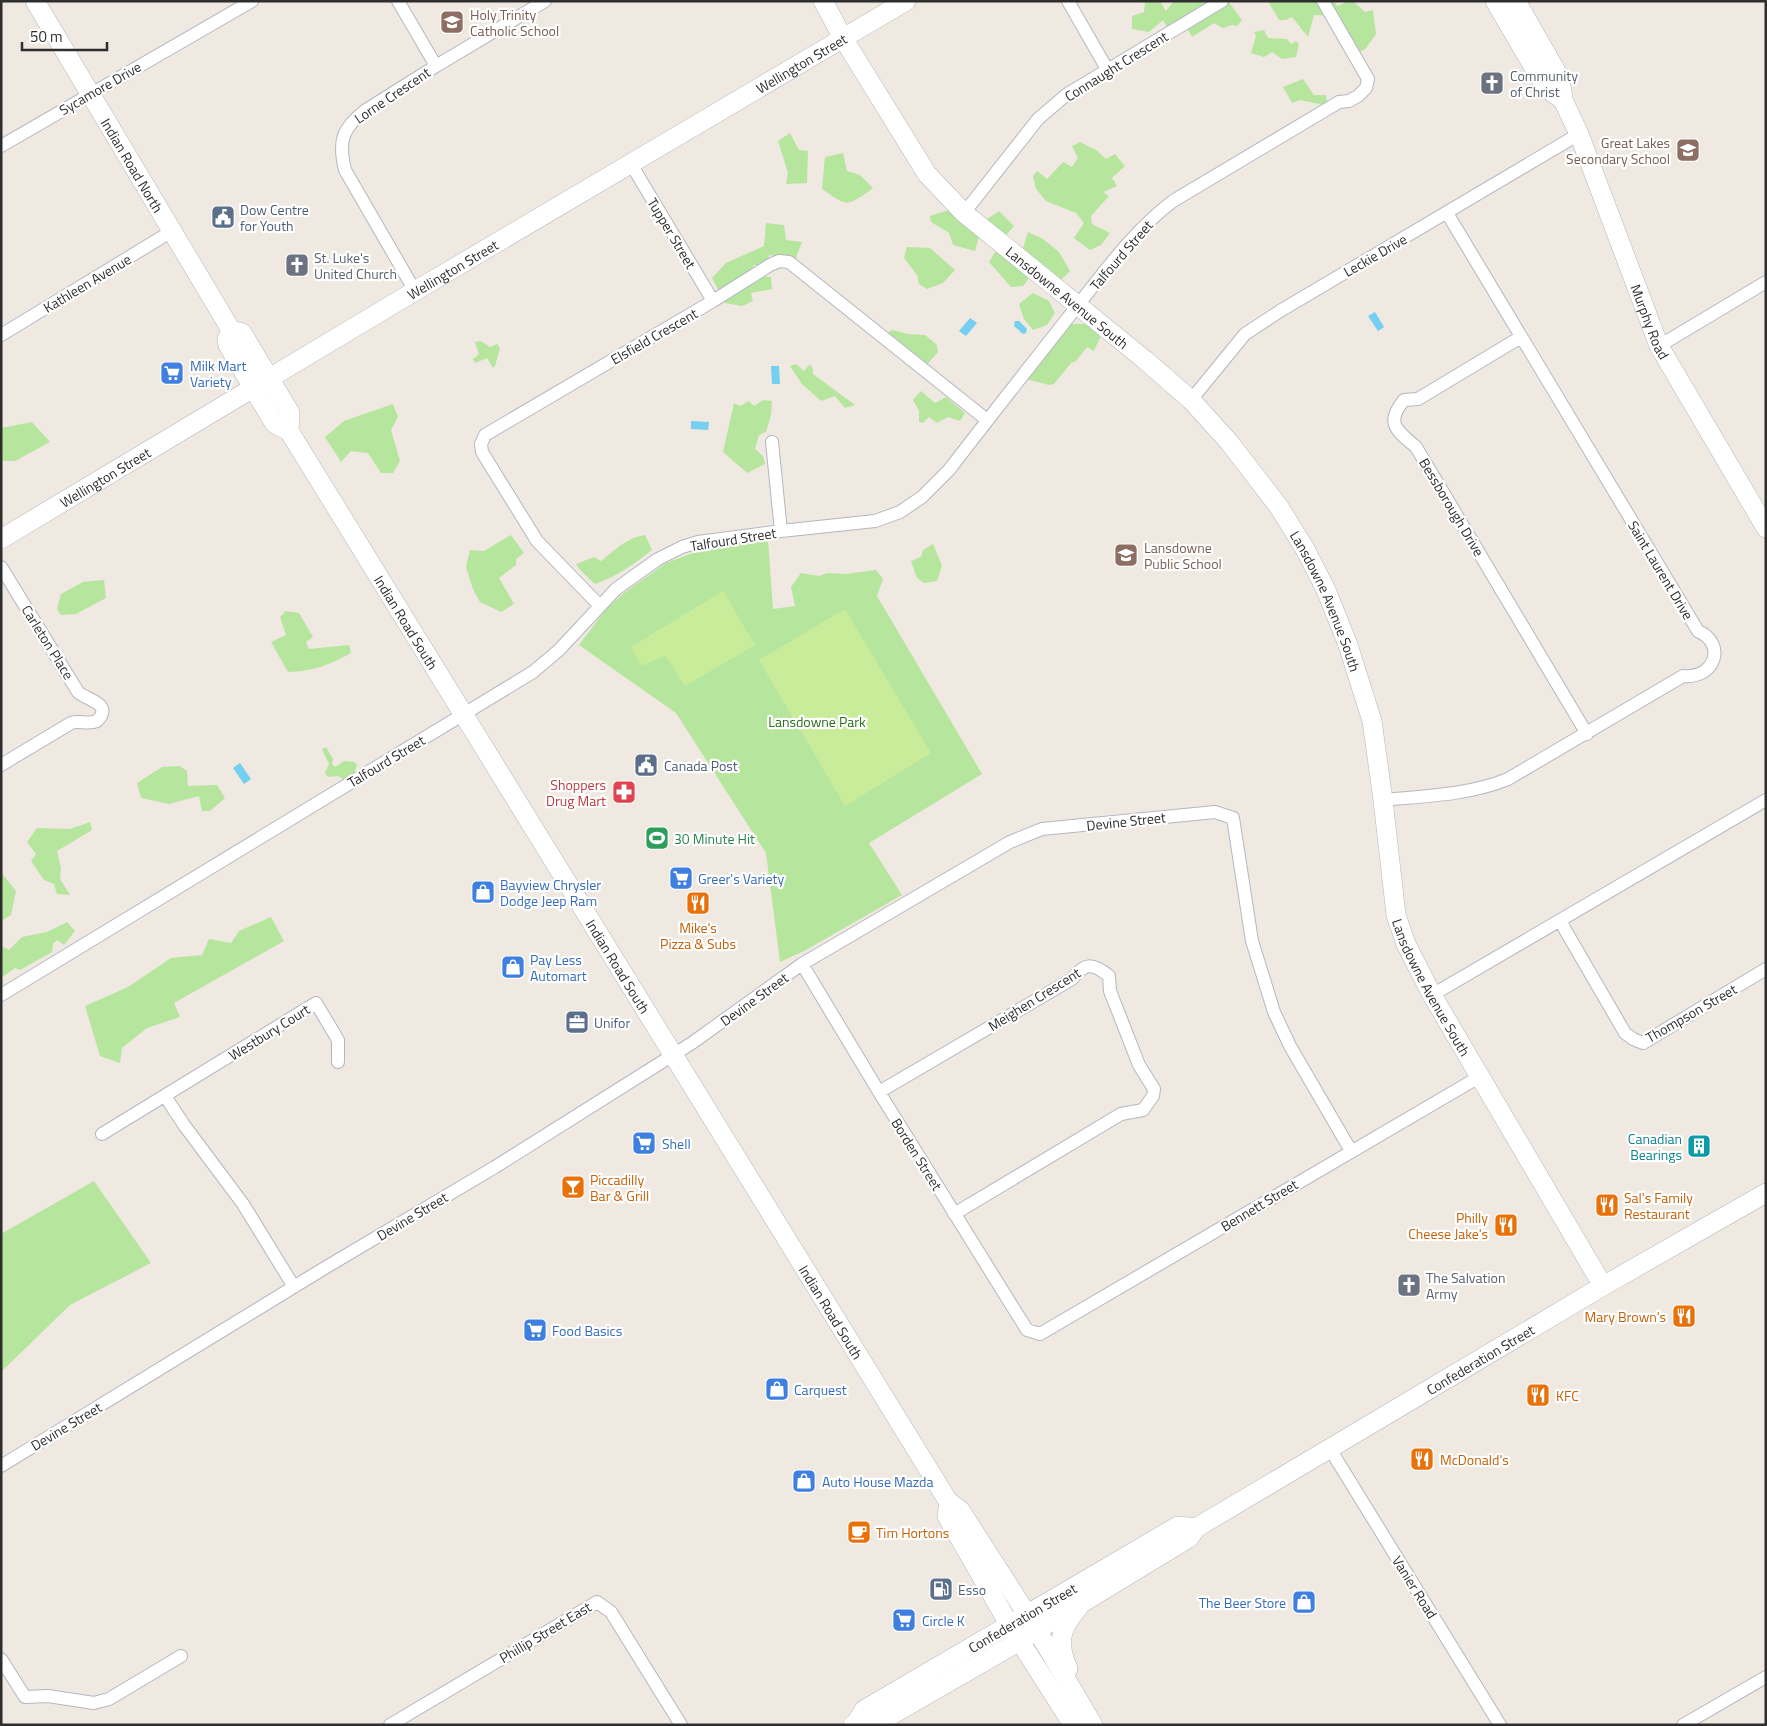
<svg xmlns="http://www.w3.org/2000/svg" width="1767" height="1726" font-family="'Titillium Web',sans-serif">
  <style>
    .green { fill: #b6e59e }
    .pitch { fill: #c9ec9a }
    .water { fill: #75cff0 }
    .lines { fill: none; stroke-linecap: round; stroke-linejoin: round }
    .street-casing { stroke: #b4b7c1; stroke-width: 14 }
    .secondary-casing { stroke: #b4b7c1; stroke-width: 20 }
    .street { stroke: #fff; stroke-width: 12 }
    .secondary { stroke: #fff; stroke-width: 19 }
    .labels { text-anchor: middle; dominant-baseline: central; stroke-width: 4.5; stroke-linejoin: round; paint-order: stroke }
    .education-label { font-size: 14px; fill: #785e54; stroke: #fff; text-anchor: start }
    .street-label { font-size: 14px; fill: #2e2e2e; stroke: #fff }
    .worship-label { font-size: 14px; fill: #5b616d; stroke: #fff; text-anchor: start }
    .service-label { font-size: 14px; fill: #4e5e75; stroke: #fff; text-anchor: start }
    .shop-label { font-size: 14px; fill: #366cbe; stroke: #fff; text-anchor: start }
    .park-label { font-size: 14px; fill: #2c6e1b; stroke: #fff }
    .health-label { font-size: 14px; fill: #be3a42; stroke: #fff; text-anchor: end }
    .leisure-label { font-size: 14px; fill: #27864d; stroke: #fff; text-anchor: start }
    .food-label { font-size: 14px; fill: #c56008; stroke: #fff; text-anchor: start }
    .culture-label { font-size: 14px; fill: #0d838f; stroke: #fff; text-anchor: end }
  </style>
  <rect width="100%" height="100%" fill="#efe9e1"/>
  <path class="green" d="M1139,1H1160L1166,11L1174,1H1228L1242,20L1237,26L1232,25L1223,28L1214,23L1192,37L1187,28L1171,34L1163,20L1149,32L1132,29V16L1144,12L1145,3Z
    M1268,1H1334L1337,6L1349,1H1353L1365,12L1373,10L1376,34L1366,48L1356,55L1337,16L1314,15L1308,37L1292,17L1286,20H1279Z
    M1264,30L1268,38L1287,39L1291,44L1296,41L1299,44L1296,57L1282,59L1272,52L1264,57L1251,53L1256,36L1254,32Z
    M1303,79L1314,95H1326L1327,103L1324,105L1300,100L1292,103L1283,87Z
    M790,133L799,150L808,151L807,183L786,184L788,173L778,141Z
    M1080,142L1096,150L1106,159L1115,154L1125,166L1112,178L1117,186L1103,192L1109,196L1091,216L1092,224L1110,233L1101,245L1090,250L1074,238L1084,223L1076,213L1046,201L1036,189L1033,176L1037,171L1047,179L1063,162L1072,167L1078,158L1072,146Z
    M843,153L847,171L860,175L873,188C847,207 848,207 822,189L825,157Z
    M952,209L977,226L999,211L1014,226L1003,239L980,233L975,251L953,245L949,233L931,222L930,216Z
    M766,223L784,225L786,240L802,242L794,263L786,258L769,255L768,262L762,265H753L752,275L771,277L772,289L751,293L753,301L742,306L725,303L712,278L726,263L764,246Z
    M1028,232L1043,239L1059,252L1070,271L1060,281L1038,266L1023,286L1011,287L989,262L997,249L1022,251Z
    M907,247L930,248L955,270L943,283L927,289L919,284L917,275L904,258Z
    M1033,293L1049,301L1055,313L1047,325L1033,330L1024,319L1019,304Z
    M1064,324H1089L1101,335L1094,351L1087,347L1076,361L1071,363L1054,384L1049,385L1022,378Z
    M893,330L908,334L925,335L937,345L938,352L924,368L883,334Z
    M481,341L490,347L497,344L500,348L495,366L493,368L487,358L475,363L473,359L479,354L475,342Z
    M796,364L804,371L810,364L813,369V374L855,405L845,408L835,396L821,401L802,384L790,366Z
    M921,391L935,403L946,397L965,413L960,421L948,417L937,423L929,417L923,423L919,422V411L913,400Z
    M763,400L772,401L771,415L766,432L759,435L755,449L763,456L765,464L747,473L723,452L734,403L740,406L749,401L754,406Z
    M393,404L398,417L391,430L400,461L393,473H381L368,453L351,451L341,462L325,437L344,421Z
    M32,422L50,442L15,461H1V428Z
    M511,535L524,553L516,559V565L499,578L514,604L501,612L480,602L473,589L466,567L470,550L484,551Z
    M645,535L652,550C634,564 616,577 595,584L580,570L576,564L594,557L601,561C615,550 626,538 645,535Z
    M768,540L773,609L795,606L791,587L801,573L819,576L827,573L846,574L876,570L883,579L877,596L982,774L869,843L902,895L804,951L780,962L766,853L676,713L579,645L607,608L624,593L666,563L709,547Z
    M933,544L942,566L937,581L924,583L917,578L911,561L921,557L923,550Z
    M104,580L106,598L76,614L61,615L57,609L61,594L83,582Z
    M286,611L299,613L313,637L306,642L309,649L349,645L351,653C329,665 314,671 288,672L271,642L286,635L280,617Z
    M326,747L333,759L332,764L335,767L344,761L355,762L357,766L352,778L345,780L338,776L328,777L325,773L329,764L322,749Z
    M180,766L187,771L188,786L217,785L225,798L210,811H202L199,796L169,804L141,798L137,783L162,767Z
    M90,822L92,830L57,851L61,868L60,879L70,895L57,894L54,884L44,880L31,861L36,854L27,842L37,828L70,829Z
    M1,872L16,891L11,915L1,921Z
    M271,917L284,941L174,1003L180,1017L147,1028L122,1048L120,1063L100,1056L85,1006L128,987L171,958L202,955L209,939L231,943L239,931Z
    M67,922L75,931L64,945L57,940L53,944L52,952L20,970L15,968L4,976L1,975V949L4,947L9,950L22,937L47,932Z
    M94,1181L151,1263L70,1305L1,1372V1234Z"/>
  <path class="pitch" d="M723,591L755,645L685,686L665,655L642,666L631,647Z
    M845,609L931,753L845,806L759,660Z"/>
  <path class="water" d="M1375,312L1384,327L1378,331L1368,316Z
    M970,318L977,323L966,336L959,331Z
    M1015,321H1019L1027,329L1026,333L1023,334L1014,326Z
    M771,366H779L780,384H772Z
    M691,421L709,422L708,430L691,429Z
    M240,763L251,779L244,784L233,768Z"/>
  <g class="lines">
    <g class="street-casing">
      <path id="street" d="M398,1L436,66
        M1068,1L1107,69
        M1,146L252,1
        M631,164L713,301
        M964,213L1038,119L1066,95L1222,1
        M415,291L345,170C338,141 342,128 366,110L436,66L545,1
        M1,335L172,231
        M1521,337L1418,399L1404,400C1385,423 1396,430 1416,447L1587,734
        M1659,346L1766,282
        M1191,400L1245,334L1280,311L1579,134
        M772,442L781,531
        M1,567L78,692C86,700 114,703 97,721C88,725 79,720 71,723L1,765
        M599,605L537,541L482,452L481,444L485,435L713,301L770,265L779,261L789,262L987,420
        M1383,800C1425,796 1469,795 1508,779L1683,676C1715,679 1727,644 1698,631L1447,213
        M1560,921L1625,1033L1633,1039L1643,1043L1766,969
        M802,964L879,1092L1027,1330L1040,1334L1479,1077
        M1,995L533,672L559,650L616,589L658,559L682,547L698,542L781,531L875,521L900,512L922,497L949,470C989,418 1030,366 1071,314C1103,274 1132,232 1173,201L1339,102L1349,101L1358,96L1366,88L1368,79L1323,1
        M1432,995L1766,800
        M879,1092L1072,979C1085,962 1093,963 1109,976L1110,991L1139,1065L1154,1089L1153,1096L1143,1110L1121,1114L954,1214
        M165,1096L184,1125L243,1204L294,1287
        M102,1134L316,1003L338,1040V1062
        M1330,1449L1500,1725
        M1,1466L328,1266L495,1167L692,1043L802,964L1010,842L1042,829L1215,812L1233,818L1252,941L1274,1012L1290,1046L1351,1151
        M1,1659L25,1697L48,1696L94,1703L109,1699L181,1656
        M390,1725L597,1602L611,1612L681,1725
        M1683,1725L1766,1677"/>
    </g>
    <g class="secondary-casing">
      <g id="secondary">
        <path id="s1" d="M35,1L231,330L242,333L290,413L289,431"/>
        <path id="s2" d="M823,1L843,38L927,174L964,213L1145,360L1191,400L1229,442L1279,507L1305,549L1326,590L1348,645L1372,721L1383,800L1396,915L1406,944L1432,995L1603,1286"/>
        <path d="M1495,1L1546,88L1563,100"/>
        <path id="s3" d="M1516,1L1560,78L1563,100L1579,134L1659,346L1766,528"/>
        <path id="s4" d="M231,330L227,339L228,345L274,423L289,431L948,1501L960,1510L1037,1630L1093,1725"/>
        <path id="s5" d="M1,539L415,291L906,1"/>
        <path d="M949,1502L947,1516L952,1525L1009,1624L1073,1725"/>
        <path d="M1068,1669C1057,1643 1059,1630 1078,1608"/>
        <path id="s6" d="M853,1725L856,1723L864,1710L1178,1526L1196,1528"/>
        <path id="s7" d="M874,1725L1018,1642L1189,1538L1196,1528L1603,1286L1766,1193"/>
      </g>
    </g>
    <use href="#street" class="street"/>
    <use href="#secondary" class="secondary"/>
  </g>
  <defs>
    <g id="school-square" transform="scale(1.25)"><rect x="-9" y="-9" width="18" height="18" rx="4" fill="#8d6e63" stroke="#fff"/><path d="M0-5L7-2L0 1L-7-2ZM-4 1L0 2.5L4 1V4Q0 6-4 4Z" fill="#fff"/></g>
    <g id="church-square" transform="scale(1.25)"><rect x="-9" y="-9" width="18" height="18" rx="4" fill="#6b7280" stroke="#fff"/><path d="M-1.2-6h2.4v3.5h3.3v2.4h-3.3V6h-2.4V-.1h-3.3v-2.4h3.3Z" fill="#fff"/></g>
    <g id="civic-square" transform="scale(1.25)"><rect x="-9" y="-9" width="18" height="18" rx="4" fill="#5c6f8a" stroke="#fff"/><path d="M-.6-6.5H3V-4.5H.6V-3L4-1V1h2V6H-6V1h2V-1L-.6-3ZM-1.2 2.5V6h2.4V2.5Z" fill="#fff"/></g>
    <g id="supermarket-square" transform="scale(1.25)"><rect x="-9" y="-9" width="18" height="18" rx="4" fill="#3f7fe0" stroke="#fff"/><path d="M-6-5.5h2.5l.6 2H6L4.5 2H-2.5L-4.4-4H-6ZM-1.5 3.2a1.3 1.3 0 1 0 .1 0ZM3 3.2a1.3 1.3 0 1 0 .1 0Z" fill="#fff"/></g>
    <g id="pharmacy-square" transform="scale(1.25)"><rect x="-9" y="-9" width="18" height="18" rx="4" fill="#e0444e" stroke="#fff"/><path d="M-2-6h4v4h4v4h-4v4h-4v-4h-4v-4h4Z" fill="#fff"/></g>
    <g id="stadium-square" transform="scale(1.25)"><rect x="-9" y="-9" width="18" height="18" rx="4" fill="#2e9e5b" stroke="#fff"/><path d="M0-5a6.5 5 0 1 0 0 10a6.5 5 0 1 0 0-10ZM-3.5-1.8h7v3.6h-7Z" fill="#fff"/></g>
    <g id="shop-square" transform="scale(1.25)"><rect x="-9" y="-9" width="18" height="18" rx="4" fill="#3f7fe0" stroke="#fff"/><path d="M-5-2.5h2.3a2.7 3.5 0 0 1 5.4 0H5L5.5 6h-11ZM-1.5-2.5h3a1.5 2.3 0 0 0-3 0Z" fill="#fff"/></g>
    <g id="restaurant-square" transform="scale(1.25)"><rect x="-9" y="-9" width="18" height="18" rx="4" fill="#e8710a" stroke="#fff"/><path d="M-5-6h1v4h1v-4h1v4h1v-4h1v5L-1.5 .5V6h-2V.5L-5-1ZM5-6V6H3V1.5H1.5Q1.5-4 5-6Z" fill="#fff"/></g>
    <g id="office-square" transform="scale(1.25)"><rect x="-9" y="-9" width="18" height="18" rx="4" fill="#5c6f8a" stroke="#fff"/><path d="M-6-3h4V-5.5h4V-3h4V5H-6ZM-1-4.5V-3h2v-1.5ZM-6 0V1H6V0Z" fill="#fff"/></g>
    <g id="building-square" transform="scale(1.25)"><rect x="-9" y="-9" width="18" height="18" rx="4" fill="#0f9aa8" stroke="#fff"/><path d="M-4-6H4V6H1V3H-1V6H-4ZM-2.5-4.3h1.7v1.8h-1.7ZM.8-4.3h1.7v1.8H.8ZM-2.5-1h1.7V.8h-1.7ZM.8-1h1.7V.8H.8Z" fill="#fff"/></g>
    <g id="bar-square" transform="scale(1.25)"><rect x="-9" y="-9" width="18" height="18" rx="4" fill="#e8710a" stroke="#fff"/><path d="M-6-5H6L.8 .8V4.5H3.5V6h-7V4.5H-.8V.8Z" fill="#fff"/></g>
    <g id="cafe-square" transform="scale(1.25)"><rect x="-9" y="-9" width="18" height="18" rx="4" fill="#e8710a" stroke="#fff"/><path d="M-5.5-4.5H6V0H3Q3 3.5 0 3.5H-2.5Q-5.5 3.5-5.5 0ZM3-3.2v2h1.7v-2ZM-6 4.5H4V6H-6Z" fill="#fff"/></g>
    <g id="fuel-square" transform="scale(1.25)"><rect x="-9" y="-9" width="18" height="18" rx="4" fill="#5c6f8a" stroke="#fff"/><path d="M-5.5-6h7V0h2V4h1.3V-2.5L3-4.5l.8-.8L6-3V5H2.5V1h-1V6h-7ZM-4.2-4.7v3.2H.2V-4.7Z" fill="#fff"/></g>
  </defs>
  <g fill-rule="evenodd">
    <use href="#school-square" x="452" y="22"/>
    <use href="#church-square" x="1492" y="83"/>
    <use href="#school-square" x="1688" y="150"/>
    <use href="#civic-square" x="223" y="217"/>
    <use href="#church-square" x="297" y="265"/>
    <use href="#supermarket-square" x="172" y="373"/>
    <use href="#school-square" x="1126" y="555"/>
    <use href="#civic-square" x="646" y="765"/>
    <use href="#pharmacy-square" x="624" y="792"/>
    <use href="#stadium-square" x="657" y="838"/>
    <use href="#supermarket-square" x="681" y="878"/>
    <use href="#shop-square" x="483" y="892"/>
    <use href="#restaurant-square" x="698" y="903"/>
    <use href="#shop-square" x="513" y="967"/>
    <use href="#office-square" x="577" y="1022"/>
    <use href="#supermarket-square" x="644" y="1143"/>
    <use href="#building-square" x="1699" y="1146"/>
    <use href="#bar-square" x="573" y="1187"/>
    <use href="#restaurant-square" x="1607" y="1205"/>
    <use href="#restaurant-square" x="1506" y="1225"/>
    <use href="#church-square" x="1409" y="1285"/>
    <use href="#restaurant-square" x="1684" y="1316"/>
    <use href="#supermarket-square" x="535" y="1330"/>
    <use href="#shop-square" x="777" y="1389"/>
    <use href="#restaurant-square" x="1538" y="1395"/>
    <use href="#restaurant-square" x="1422" y="1459"/>
    <use href="#shop-square" x="804" y="1481"/>
    <use href="#cafe-square" x="859" y="1532"/>
    <use href="#fuel-square" x="941" y="1589"/>
    <use href="#shop-square" x="1304" y="1602"/>
    <use href="#supermarket-square" x="904" y="1620"/>
  </g>
  <g class="labels">
    <g class="education-label">
      <text x="470" y="14">Holy Trinity<tspan x="470" dy="16">Catholic School</tspan></text>
      <text x="1670" y="142" text-anchor="end">Great Lakes<tspan x="1670" dy="16">Secondary School</tspan></text>
      <text x="1144" y="547">Lansdowne<tspan x="1144" dy="16">Public School</tspan></text>
    </g>
    <g class="street-label">
      <text stroke="none"><textPath href="#s5" startOffset="931">Wellington Street</textPath></text>
      <text transform="translate(1116 66) rotate(-32)">Connaught Crescent</text>
      <text transform="translate(100 88) rotate(-30)">Sycamore Drive</text>
      <text transform="translate(392 95) rotate(-34)">Lorne Crescent</text>
      <text stroke="none"><textPath href="#s1" startOffset="191">Indian Road North</textPath></text>
      <text transform="translate(672 233) rotate(59)">Tupper Street</text>
      <text transform="translate(1121 255) rotate(-49)">Talfourd Street</text>
      <text transform="translate(1375 255) rotate(-30)">Leckie Drive</text>
      <text stroke="none"><textPath href="#s5" startOffset="526">Wellington Street</textPath></text>
      <text transform="translate(87 283) rotate(-31)">Kathleen Avenue</text>
      <text stroke="none"><textPath href="#s2" startOffset="389">Lansdowne Avenue South</textPath></text>
      <text stroke="none"><textPath href="#s3" startOffset="349">Murphy Road</textPath></text>
      <text transform="translate(654 336) rotate(-30)">Elsfield Crescent</text>
      <text stroke="none"><textPath href="#s5" startOffset="121">Wellington Street</textPath></text>
      <text transform="translate(1452 507) rotate(59)">Bessborough Drive</text>
      <text transform="translate(733 539) rotate(-9)">Talfourd Street</text>
      <text transform="translate(1661 570) rotate(59)">Saint Laurent Drive</text>
      <text stroke="none"><textPath href="#s2" startOffset="794">Lansdowne Avenue South</textPath></text>
      <text stroke="none"><textPath href="#s4" startOffset="348">Indian Road South</textPath></text>
      <text transform="translate(48 642) rotate(58)">Carleton Place</text>
      <text transform="translate(386 761) rotate(-31)">Talfourd Street</text>
      <text transform="translate(1126 821) rotate(-6)">Devine Street</text>
      <text stroke="none"><textPath href="#s4" startOffset="752">Indian Road South</textPath></text>
      <text stroke="none"><textPath href="#s2" startOffset="1199">Lansdowne Avenue South</textPath></text>
      <text transform="translate(754 999) rotate(-36)">Devine Street</text>
      <text transform="translate(1034 999) rotate(-32)">Meighen Crescent</text>
      <text transform="translate(1691 1013) rotate(-30)">Thompson Street</text>
      <text transform="translate(269 1032) rotate(-32)">Westbury Court</text>
      <text transform="translate(917 1154) rotate(58)">Borden Street</text>
      <text transform="translate(1259 1205) rotate(-31)">Bennett Street</text>
      <text transform="translate(412 1216) rotate(-31)">Devine Street</text>
      <text stroke="none"><textPath href="#s4" startOffset="1158">Indian Road South</textPath></text>
      <text stroke="none"><textPath href="#s7" startOffset="709">Confederation Street</textPath></text>
      <text transform="translate(66 1426) rotate(-31)">Devine Street</text>
      <text transform="translate(1415 1587) rotate(58)">Vanier Road</text>
      <text stroke="none"><textPath href="#s6" startOffset="202">Confederation Street</textPath></text>
      <text transform="translate(545 1632) rotate(-31)">Phillip Street East</text>
    </g>
    <g class="worship-label">
      <text x="1510" y="75">Community<tspan x="1510" dy="16">of Christ</tspan></text>
      <text x="314" y="257">St. Luke's<tspan x="314" dy="16">United Church</tspan></text>
      <text x="1426" y="1277">The Salvation<tspan x="1426" dy="16">Army</tspan></text>
    </g>
    <g class="service-label">
      <text x="240" y="209">Dow Centre<tspan x="240" dy="16">for Youth</tspan></text>
      <text x="664" y="765">Canada Post</text>
      <text x="594" y="1022">Unifor</text>
      <text x="958" y="1589">Esso</text>
    </g>
    <g class="shop-label">
      <text x="190" y="365">Milk Mart<tspan x="190" dy="16">Variety</tspan></text>
      <text x="698" y="878">Greer's Variety</text>
      <text x="500" y="884">Bayview Chrysler<tspan x="500" dy="16">Dodge Jeep Ram</tspan></text>
      <text x="530" y="959">Pay Less<tspan x="530" dy="16">Automart</tspan></text>
      <text x="662" y="1143">Shell</text>
      <text x="552" y="1330">Food Basics</text>
      <text x="794" y="1389">Carquest</text>
      <text x="822" y="1481">Auto House Mazda</text>
      <text x="1286" y="1602" text-anchor="end">The Beer Store</text>
      <text x="922" y="1620">Circle K</text>
    </g>
    <g class="park-label">
      <text x="817" y="721">Lansdowne Park</text>
    </g>
    <g class="health-label">
      <text x="606" y="784">Shoppers<tspan x="606" dy="16">Drug Mart</tspan></text>
    </g>
    <g class="leisure-label">
      <text x="674" y="838">30 Minute Hit</text>
    </g>
    <g class="food-label">
      <text x="698" y="927" text-anchor="middle">Mike's<tspan x="698" dy="16">Pizza &amp; Subs</tspan></text>
      <text x="590" y="1179">Piccadilly<tspan x="590" dy="16">Bar &amp; Grill</tspan></text>
      <text x="1624" y="1197">Sal's Family<tspan x="1624" dy="16">Restaurant</tspan></text>
      <text x="1488" y="1217" text-anchor="end">Philly<tspan x="1488" dy="16">Cheese Jake's</tspan></text>
      <text x="1666" y="1316" text-anchor="end">Mary Brown's</text>
      <text x="1556" y="1395">KFC</text>
      <text x="1440" y="1459">McDonald's</text>
      <text x="876" y="1532">Tim Hortons</text>
    </g>
    <g class="culture-label">
      <text x="1682" y="1138">Canadian<tspan x="1682" dy="16">Bearings</tspan></text>
    </g>
  </g>
  <rect width="1767" height="1726" fill="none" stroke="#2e2e2e" stroke-width="5"/>
  <path d="M22 42v8h85v-8" fill="none" stroke="#2e2e2e" stroke-width="2.5"/>
  <text x="30" y="42" font-size="15" fill="#2e2e2e" stroke="#ffffff" stroke-width="4" paint-order="stroke">50 m</text>
</svg>
